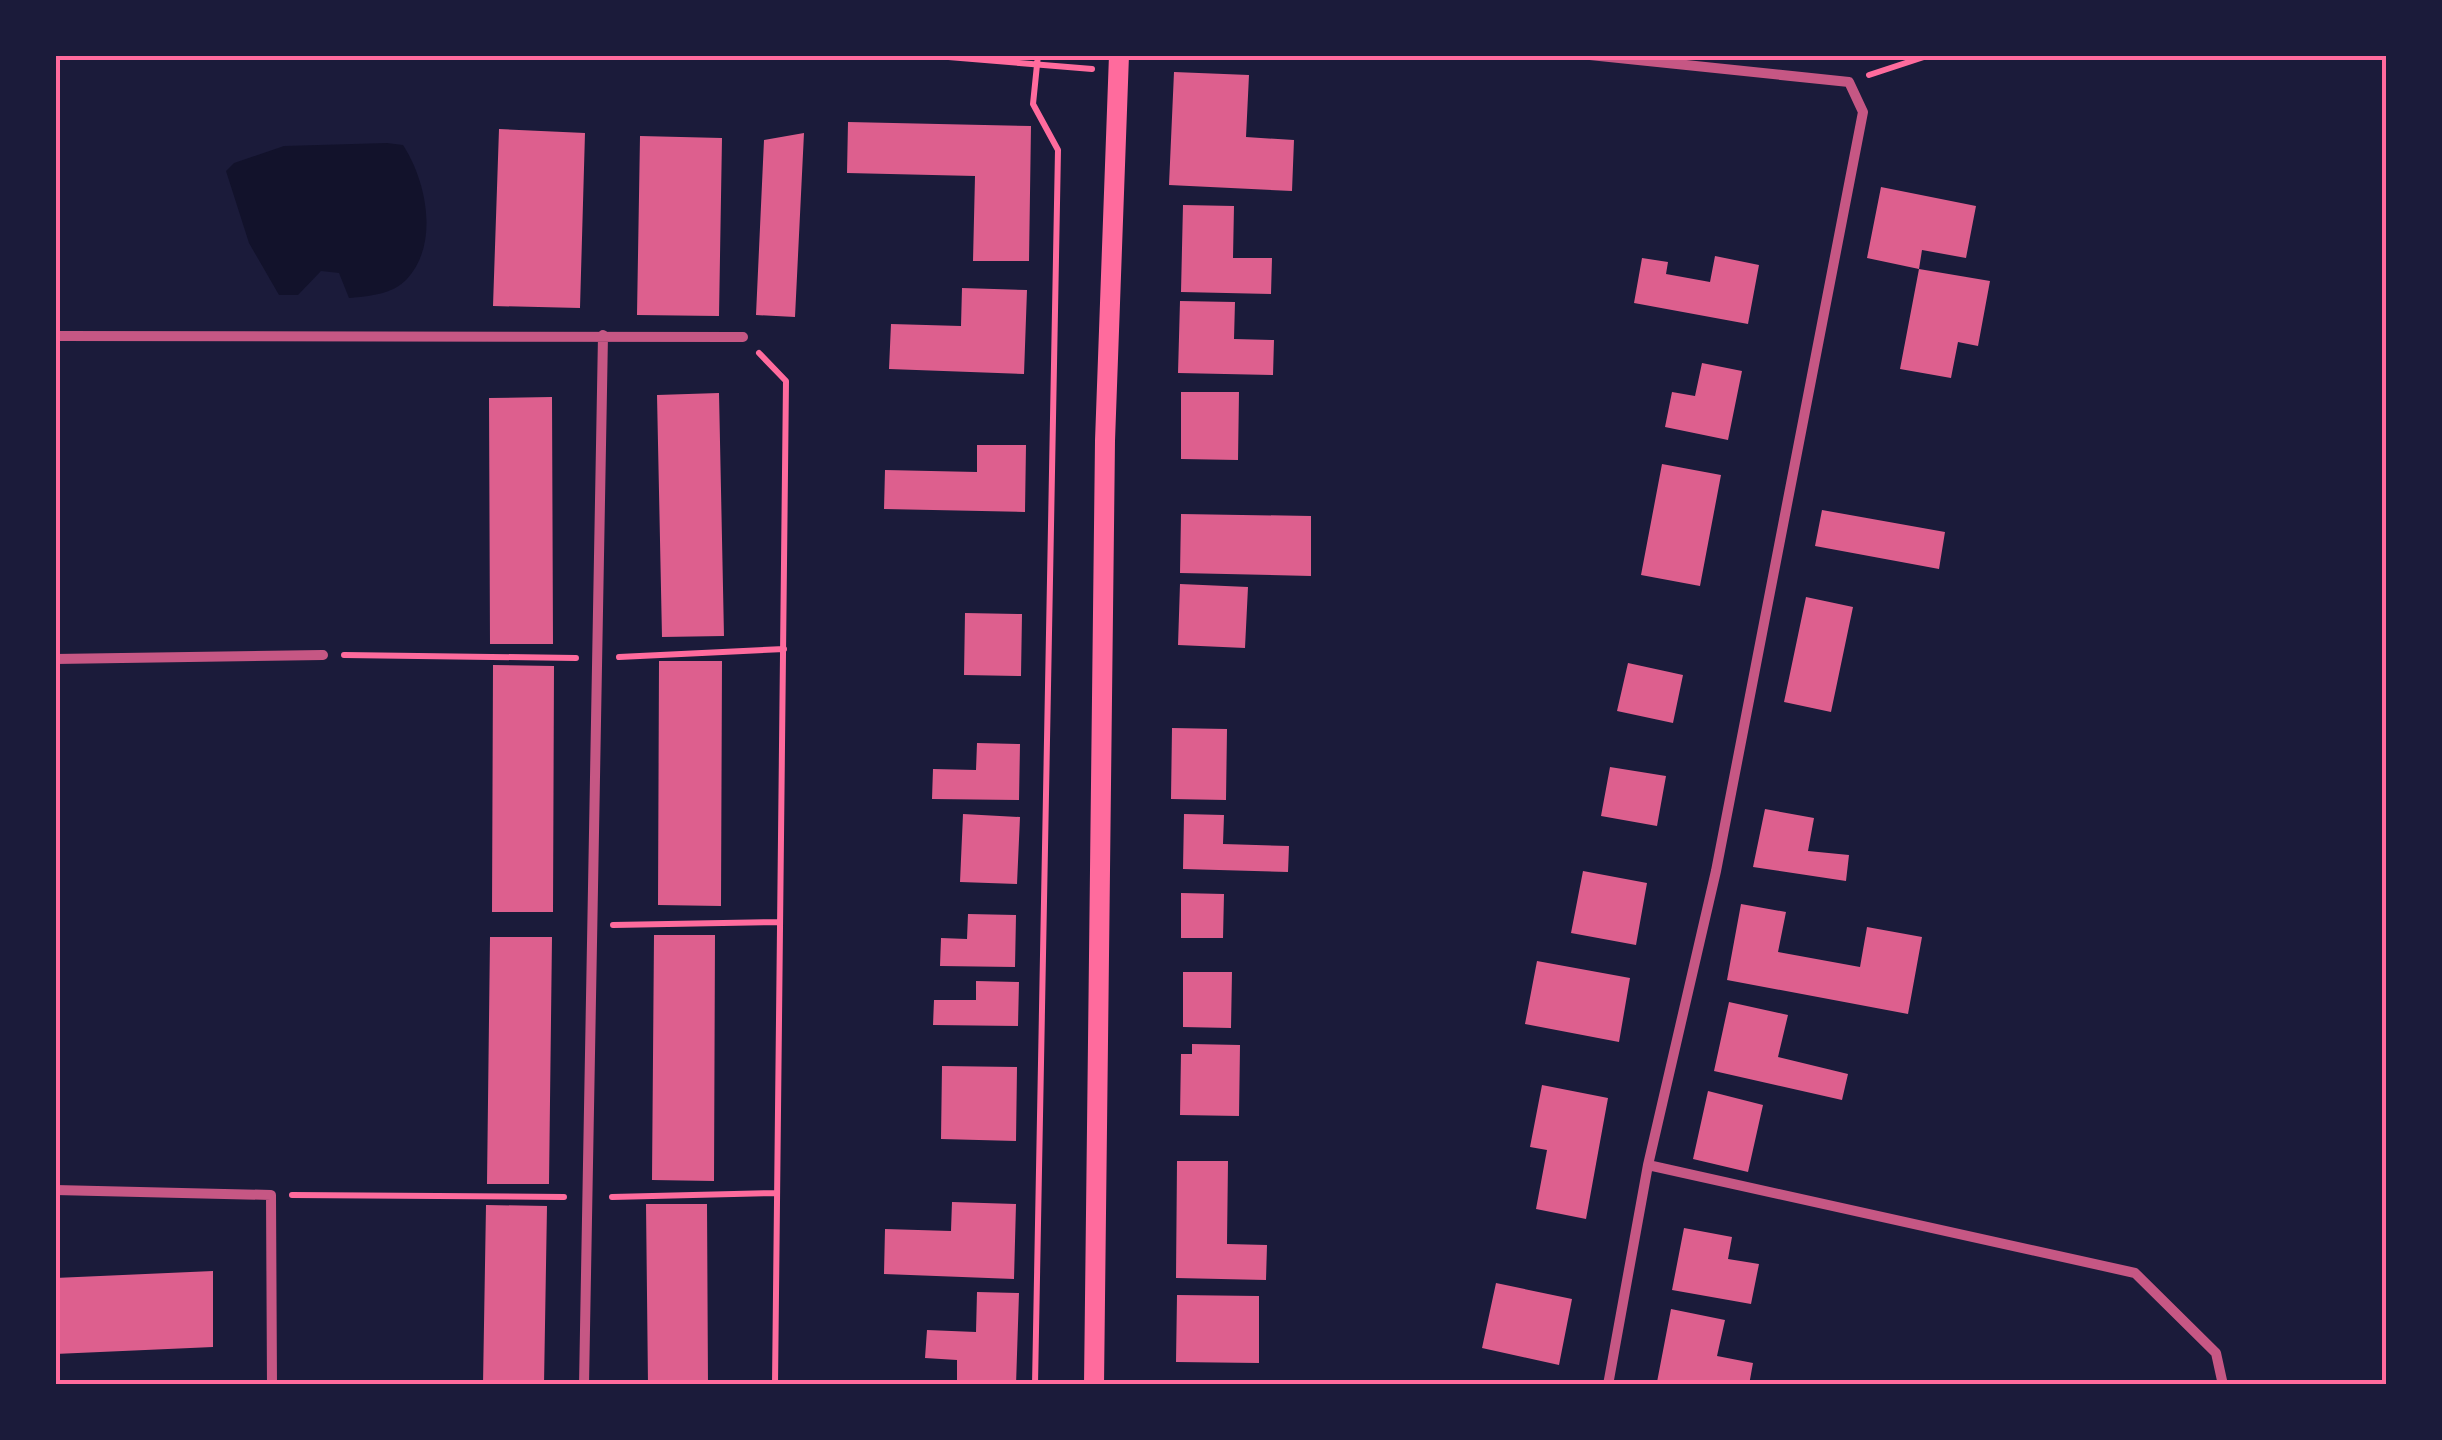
<svg xmlns="http://www.w3.org/2000/svg" width="2442" height="1440" font-family="'Exo 2',sans-serif">
  <style>
    .water { fill: #12122b }
    .building { fill: #dd5f8e }
    .lines { fill: none; stroke-linecap: round; stroke-linejoin: round }
    .path { stroke: #ff6b9d; stroke-width: 6 }
    .minor { stroke: #c65784; stroke-width: 10 }
    .secondary { stroke: #ff6b9d; stroke-width: 20 }
    .neatline { fill: none; stroke: #ff6b9d; stroke-width: 4 }
  </style>
  <rect width="100%" height="100%" fill="#1b1b3a"/>
  <path class="water" d="M387,143L403,145C426,180 440,243 407,279C392,295 369,296 349,298L339,273L321,271L298,295H279L249,243L226,171L234,163L284,146Z"/>
  <path class="building" d="M1174,72L1249,75L1246,137L1294,140L1292,191L1169,185Z
    M848,122L1031,126L1029,261H973L975,176L847,173Z
    M499,129L585,133L580,308L493,306Z
    M804,133L795,317L756,315L764,140Z
    M640,136L722,138L719,316L637,315Z
    M1881,187L1976,206L1966,258L1922,250L1919,269L1867,258Z
    M1183,205L1234,206L1233,258H1272L1271,294L1181,292Z
    M1715,256L1759,265L1748,324L1634,303L1642,258L1668,262L1666,274L1710,282Z
    M1919,269L1990,281L1978,346L1958,342L1951,378L1900,369Z
    M962,288L1027,290L1024,374L889,369L891,324L961,326Z
    M1180,301L1235,302L1234,339L1274,340L1273,375L1178,373Z
    M1702,363L1742,371L1728,440L1665,427L1672,392L1695,396Z
    M1181,392H1239L1238,460L1181,459Z
    M719,393L724,636L662,637L657,395Z
    M552,397L553,644H490L489,398Z
    M977,445H1026L1025,512L884,509L885,470L977,472Z
    M1662,464L1721,475L1700,586L1641,575Z
    M1822,510L1945,532L1939,569L1815,546Z
    M1181,514L1311,516V576L1180,573Z
    M1180,584L1248,587L1245,648L1178,645Z
    M1806,597L1853,607L1831,712L1784,702Z
    M965,613L1022,614L1021,676L964,675Z
    M659,661H722L721,906L658,905Z
    M1628,663L1683,675L1673,723L1617,711Z
    M493,665L554,666L553,912H492Z
    M1172,728L1227,729L1226,800L1171,799Z
    M977,743L1020,744L1019,800L932,799L933,769L976,770Z
    M1610,767L1666,776L1657,826L1601,816Z
    M1765,809L1814,818L1808,851L1849,855L1846,881L1753,867Z
    M963,814L1020,817L1017,884L960,882Z
    M1184,814L1224,815L1223,844L1289,846L1288,872L1183,869Z
    M1583,871L1647,883L1636,945L1571,933Z
    M1181,893L1224,894L1223,938H1181Z
    M1741,904L1786,912L1778,952L1860,967L1867,927L1922,937L1908,1014L1727,980Z
    M968,914L1016,915L1015,967L940,966L941,938L967,939Z
    M654,935H715L714,1181L652,1180Z
    M490,937H552L549,1184H487Z
    M1537,961L1630,978L1619,1042L1525,1024Z
    M1183,972H1232L1231,1028L1183,1027Z
    M976,981L1019,982L1018,1026L933,1025L934,1000H976Z
    M1729,1002L1788,1015L1778,1057L1848,1074L1842,1100L1714,1071Z
    M1192,1044L1240,1045L1239,1116L1180,1115L1181,1054H1192Z
    M942,1066L1017,1067L1016,1141L941,1139Z
    M1542,1085L1608,1098L1586,1219L1536,1209L1547,1150L1530,1147Z
    M1708,1091L1763,1105L1748,1172L1693,1159Z
    M1177,1161H1228L1227,1244L1267,1245L1266,1280L1176,1278Z
    M952,1202L1016,1204L1014,1279L884,1274L885,1229L951,1231Z
    M646,1204H707L708,1385H648Z
    M486,1205L547,1206L544,1385H483Z
    M1684,1228L1732,1237L1728,1259L1759,1264L1751,1304L1672,1290Z
    M213,1271V1347L55,1354V1278Z
    M1496,1283L1572,1299L1559,1365L1482,1348Z
    M977,1292L1019,1293L1016,1385H957V1360L925,1358L927,1330L976,1332Z
    M1177,1295L1259,1296V1363L1176,1362Z
    M1671,1309L1725,1320L1717,1356L1753,1363L1749,1385H1674L1657,1382Z"/>
  <g class="lines">
    <path class="path" d="M924,55L1092,69
      M1869,75L1930,55
      M759,353L786,381L775,1385
      M344,655L576,658
      M619,657L784,649
      M613,925L780,922
      M292,1195L564,1197
      M612,1197L777,1193
      M1035,1385L1058,150L1033,104L1038,55"/>
    <path class="minor" d="M1590,55L1849,82L1863,112L1716,871L1648,1165L1608,1385
      M55,336L743,337
      M55,659L323,655
      M1648,1165L2135,1273L2216,1353L2223,1385
      M55,1190L271,1195L272,1385
      M584,1385L603,335"/>
    <path class="secondary" d="M1094,1385L1105,441L1119,55"/>
  </g>
  <rect width="2442" height="1440" fill="none" stroke="#1b1b3a" stroke-width="115"/>
  <rect x="58" y="58" width="2326" height="1324" class="neatline"/>
</svg>
